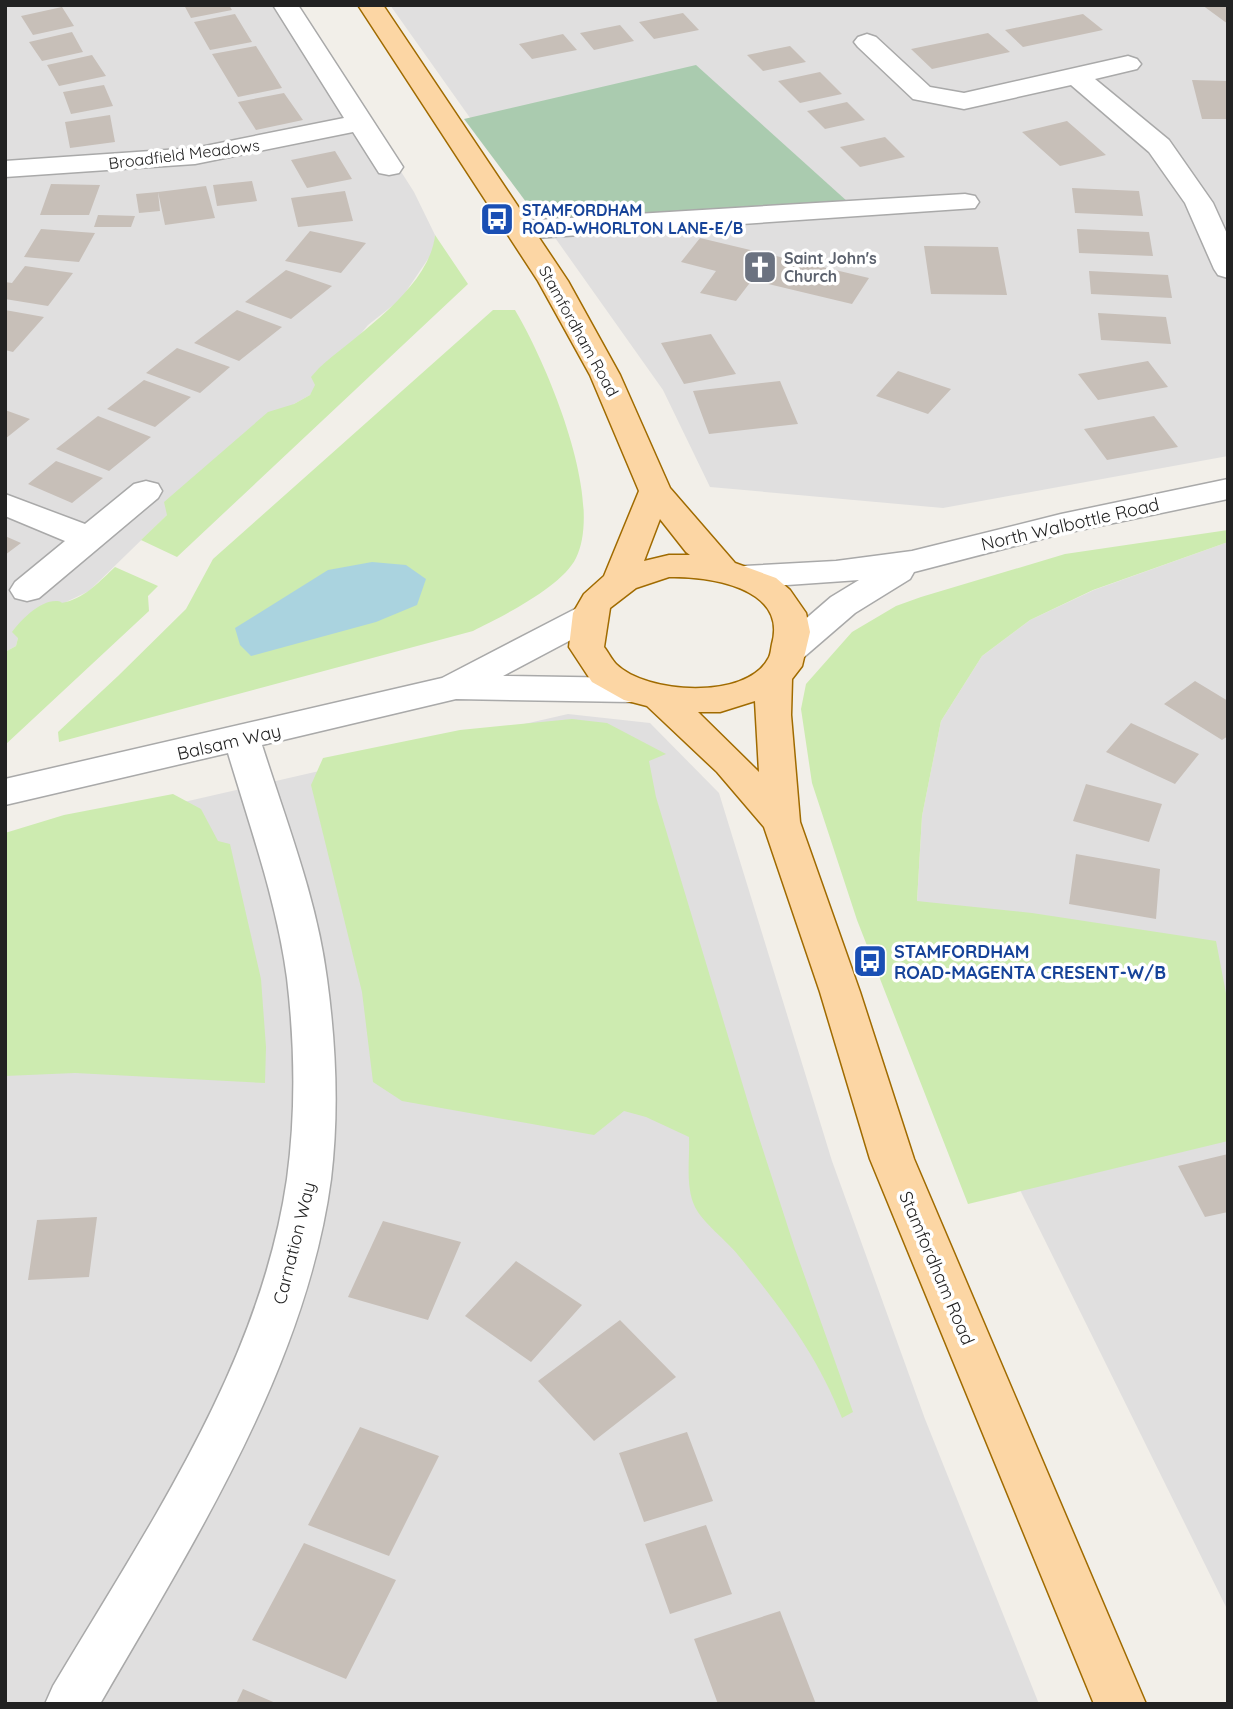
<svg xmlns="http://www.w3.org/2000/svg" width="1233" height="1709" font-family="Quicksand,sans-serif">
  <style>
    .residential { fill: #e0dfdf }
    .grass { fill: #cdebb0 }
    .cemetery { fill: #aacbaf }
    .water { fill: #aad3df }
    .building { fill: #c7bfb8 }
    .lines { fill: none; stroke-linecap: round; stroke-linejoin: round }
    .minor-casing { stroke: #a9a9a9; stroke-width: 3 }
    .major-casing { stroke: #a06b00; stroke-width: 3 }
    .minor { fill: #fff; fill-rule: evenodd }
    .major { fill: #fcd6a4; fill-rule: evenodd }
    .labels { text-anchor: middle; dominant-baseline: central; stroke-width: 7; stroke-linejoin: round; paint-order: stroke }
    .far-street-label { font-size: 16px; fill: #222; stroke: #fff }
    .far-transit-label { font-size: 16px; font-weight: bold; fill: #164399; stroke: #fff; text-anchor: start }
    .far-worship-label { font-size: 16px; font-weight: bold; fill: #5b616d; stroke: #fff; text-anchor: start }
    .street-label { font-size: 18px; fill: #222; stroke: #fff }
    .transit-label { font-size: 18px; font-weight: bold; fill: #164399; stroke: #fff; text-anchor: start }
  </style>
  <rect width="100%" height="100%" fill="#f2efe9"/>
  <path class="residential" d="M5,5H295L414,192L435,235L434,250L401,299L368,325L310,395L294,404L167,515L89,591L64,603L18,638L16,646L5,652Z
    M390,5H1228V456L943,508L710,487L663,390Z
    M1228,542V1611L1021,1192L917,902L922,816L941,721L982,656L1030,620L1094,590Z
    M568,714L650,723L719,793L832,1161L925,1419L1039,1704H5V856L79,826Z"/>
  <path class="grass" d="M435,235L468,284L177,557L141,540L167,515L164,502L268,412L294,404L310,395L315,385L311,377L319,368C357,334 430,288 435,235Z
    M493,310H515C546,362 605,499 576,558C562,587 501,617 473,631L59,742L58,732L118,676L186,609L213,559Z
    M1228,530V542L1093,590L1030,620L982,656L941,721L922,816L917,901L1032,913L1216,941L1228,1004V1141L968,1204L857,920L812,783L801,709L806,684L852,632L896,606L921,597L1065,554Z
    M115,567L158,586L148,596L149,611L5,745V652L16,646L18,638L12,632C21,620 39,601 56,601C63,601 59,604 66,602C86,597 101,580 115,567Z
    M572,719L607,723L666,754L649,761L656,797L753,1119L795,1249L853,1412L842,1418C816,1353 782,1309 738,1255C727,1241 702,1222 695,1207C685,1186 690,1159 689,1137L646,1117L624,1111L594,1135L402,1101L373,1082L362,992L311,785L323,758L460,730Z
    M173,794L201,809L218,841L230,844L261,979L266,1047L265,1083L75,1073L5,1076V833L64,815Z"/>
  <path class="cemetery" d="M696,65L848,202L567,221L535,214L464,119Z"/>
  <path class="water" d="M372,562L406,565L426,579L417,605L376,622L251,656L240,645L235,628L328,570Z"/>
  <path class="building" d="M184,5H229L232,10L191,18Z
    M1202,5H1228V24Z
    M62,7L74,26L33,35L21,16Z
    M683,13L699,30L654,39L639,22Z
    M235,14L252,42L210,50L194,22Z
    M1083,14L1103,30L1023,47L1005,30Z
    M620,25L634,41L594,50L580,33Z
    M72,32L83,52L42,61L29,42Z
    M988,33L1010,52L932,69L911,49Z
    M563,34L577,50L532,59L519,44Z
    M256,46L282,88L238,97L212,54Z
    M790,46L806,62L763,71L747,55Z
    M92,55L106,76L59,86L47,65Z
    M820,72L842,94L800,103L778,81Z
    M1192,80L1228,81V119H1202Z
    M104,85L113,106L71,114L63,92Z
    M284,93L303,120L256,130L238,102Z
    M847,102L865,120L825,129L807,111Z
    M110,115L115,142L70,148L65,122Z
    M1067,121L1106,155L1060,166L1022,132Z
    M885,137L905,157L860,167L840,147Z
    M335,151L352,179L307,188L291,160Z
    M252,181L257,201L217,206L213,185Z
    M51,184L100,185L89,215H40Z
    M206,186L215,218L165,225L158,192Z
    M1072,188L1139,191L1143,216L1075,213Z
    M345,191L353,221L298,227L291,198Z
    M158,192L160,211L139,213L136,194Z
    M98,215L135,216L131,227H94Z
    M41,229L95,233L79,262L24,257Z
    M1077,229L1149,232L1153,256L1079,253Z
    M310,231L366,243L341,273L285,261Z
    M700,238L869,278L852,304L752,280L736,301L700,293L716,271L681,262Z
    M924,246L998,247L1007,295L931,294Z
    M25,266L73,273L48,306L5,299V282L12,283Z
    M286,270L332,286L291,319L245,302Z
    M1089,271L1168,275L1172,298L1091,294Z
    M5,310L44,317L13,352L5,350Z
    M237,310L282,327L239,361L194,343Z
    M1098,313L1166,317L1171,344L1101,340Z
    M711,334L736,374L684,384L661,343Z
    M177,348L230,367L200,393L146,373Z
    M1148,361L1168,387L1098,400L1078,374Z
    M898,371L951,389L928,414L876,396Z
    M144,380L191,397L155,427L107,409Z
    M780,381L798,424L709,434L693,391Z
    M5,410L30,419L5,439Z
    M98,416L151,437L109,471L56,449Z
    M1154,416L1178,447L1107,460L1084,429Z
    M56,461L103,478L72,503L28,484Z
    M5,536L21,543L5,555Z
    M1195,681L1228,701V736L1222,740L1164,704Z
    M1131,723L1199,754L1175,784L1106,752Z
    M1086,784L1162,804L1149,842L1073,821Z
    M1076,854L1160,869L1156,919L1069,904Z
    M1228,1154V1212L1205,1217L1178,1166Z
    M97,1217L89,1277L28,1280L37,1220Z
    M383,1221L461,1242L428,1320L348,1297Z
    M516,1261L582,1305L531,1362L465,1316Z
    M620,1320L676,1377L594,1441L538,1381Z
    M360,1427L439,1456L389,1556L308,1525Z
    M687,1432L713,1501L644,1522L619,1453Z
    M706,1525L732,1594L670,1614L645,1544Z
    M304,1543L396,1580L346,1679L252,1640Z
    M780,1611L816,1704H718L694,1639Z
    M243,1689L278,1704H236Z"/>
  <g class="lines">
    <g class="minor-casing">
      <path id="minor" d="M273,5H298L403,167L399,173L389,175L379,173L353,132L195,164L5,177V161L195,148L344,118Z
        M867,34L876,37L930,87L964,93L1128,56L1137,59L1141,64L1137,69L1095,79L1169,140L1213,203L1228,236V278L1218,275L1214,269L1185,203L1149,152L1071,85L964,109L913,99L858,47L854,42L858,37Z
        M965,194L975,196L979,202L975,208L521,239L511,236L507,230L511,224L521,221Z
        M1228,479V499L1061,534L914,572L910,579L855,613L804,657L792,661L780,657L774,649L780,641L831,597L859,580L745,588L733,585L728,577L733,569L745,566L836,561L912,551L1061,514Z
        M146,481L158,484L162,491L158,498L39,598L27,601L15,598L10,590L15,582L65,541L5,516V494L85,524L134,484Z
        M589,605L601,608L606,616L601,624L503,676L631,678L644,681L649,690L644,699L631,702L456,699L262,745C286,821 317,899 327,979C336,1045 339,1113 331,1179C306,1367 193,1543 100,1704H45L53,1686C147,1528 260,1365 287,1179C296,1113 295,1045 287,978C277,902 250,827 228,753L5,805V779L442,678L577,608Z"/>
    </g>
    <g class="major-casing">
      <path id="major" d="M358,5H383L568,281L620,375L670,488L735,563L776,578L790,590L806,613L810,632L802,666L792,679L791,715L800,822L860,992L914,1159L1146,1704H1094L870,1159L820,992L764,827L717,772L647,706L624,700L592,682L569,647L573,613L584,594L604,576L639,491L590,375L538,281ZM660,519L686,552L690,555H669L644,561ZM669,577C708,576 788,587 772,644C771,648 771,655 768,659C746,700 646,694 616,664C612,660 608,652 604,647L610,608L636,588ZM755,701L759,772L698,712H720Z"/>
    </g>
    <use href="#minor" class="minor"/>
    <use href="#major" class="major"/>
  </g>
  <defs>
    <g id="bus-square" transform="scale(1.75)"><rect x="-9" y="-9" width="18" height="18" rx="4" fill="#1a4fb4" stroke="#fff"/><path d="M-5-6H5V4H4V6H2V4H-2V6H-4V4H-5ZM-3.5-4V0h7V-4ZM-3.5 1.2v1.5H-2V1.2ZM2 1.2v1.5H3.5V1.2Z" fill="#fff"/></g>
    <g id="church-square" transform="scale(1.75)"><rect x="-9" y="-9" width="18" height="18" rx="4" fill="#6b7280" stroke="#fff"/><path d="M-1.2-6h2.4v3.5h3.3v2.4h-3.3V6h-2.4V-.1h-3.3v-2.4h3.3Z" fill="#fff"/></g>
  </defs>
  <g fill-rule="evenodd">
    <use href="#bus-square" x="497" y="219"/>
    <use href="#church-square" x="760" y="267"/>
    <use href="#bus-square" x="870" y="961"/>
  </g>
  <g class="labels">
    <g class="far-street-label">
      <text transform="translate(184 154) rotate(-7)">Broadfield Meadows</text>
      <text transform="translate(579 331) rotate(61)">Stamfordham Road</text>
    </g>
    <g class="far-transit-label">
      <text x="522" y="210">STAMFORDHAM<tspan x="522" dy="18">ROAD-WHORLTON LANE-E/B</tspan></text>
    </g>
    <g class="far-worship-label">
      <text x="784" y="258">Saint John's<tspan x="784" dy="18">Church</tspan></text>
    </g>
    <g class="street-label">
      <text transform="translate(1070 524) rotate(-13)">North Walbottle Road</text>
      <text transform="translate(229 742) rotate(-13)">Balsam Way</text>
      <text transform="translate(294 1243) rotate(-76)">Carnation Way</text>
      <text transform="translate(937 1268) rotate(67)">Stamfordham Road</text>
    </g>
    <g class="transit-label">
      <text x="894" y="951">STAMFORDHAM<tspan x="894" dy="21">ROAD-MAGENTA CRESENT-W/B</tspan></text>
    </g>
  </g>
  <rect width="1233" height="1709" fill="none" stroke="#222222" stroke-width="14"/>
</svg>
